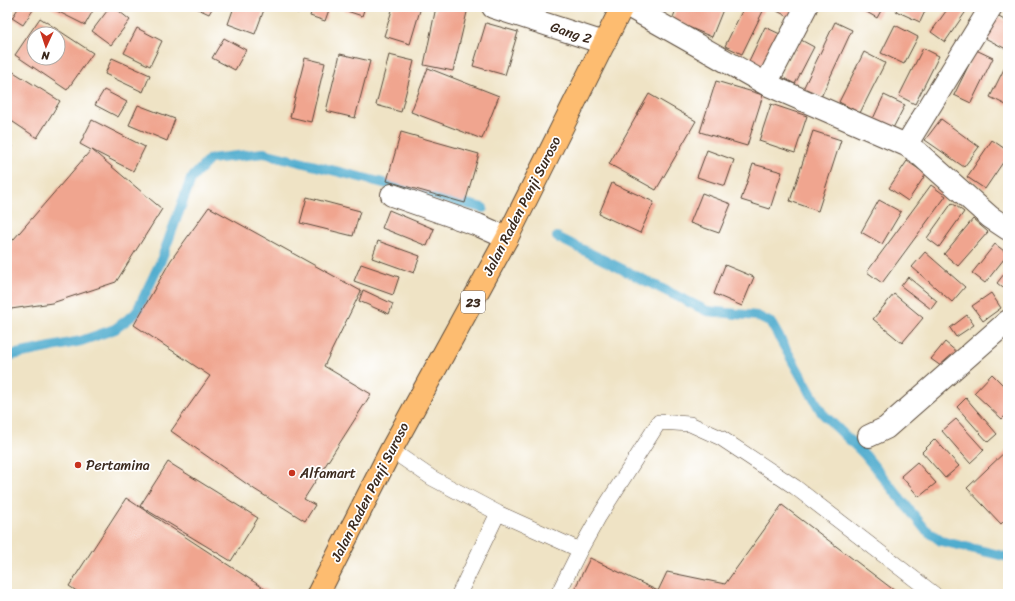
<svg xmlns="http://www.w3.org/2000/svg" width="1015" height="601" font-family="Sriracha,sans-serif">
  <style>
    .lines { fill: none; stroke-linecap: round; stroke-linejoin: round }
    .stream { stroke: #4facce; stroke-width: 10 }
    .building { fill: #f0a58f; fill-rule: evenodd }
    .lane-casing { stroke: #564637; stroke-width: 16 }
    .street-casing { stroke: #564637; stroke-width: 24 }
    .highway-casing { stroke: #564637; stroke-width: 24 }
    .lane { stroke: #fff; stroke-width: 15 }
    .street { stroke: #fff; stroke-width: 22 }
    .highway { stroke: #fdbc70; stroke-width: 22 }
    .poi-dot { fill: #c8321e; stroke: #fff; stroke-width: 1.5 }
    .labels { text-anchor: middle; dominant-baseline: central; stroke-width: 3.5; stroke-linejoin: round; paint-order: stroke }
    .shield { fill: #fff; stroke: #766a62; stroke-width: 1 }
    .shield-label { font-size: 13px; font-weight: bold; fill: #3b2a1e }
    .street-label { font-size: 14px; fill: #3b2a1e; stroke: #fff }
    .poi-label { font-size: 14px; fill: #3b2a1e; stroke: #fff; text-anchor: start }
  </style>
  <rect width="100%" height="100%" fill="#fff"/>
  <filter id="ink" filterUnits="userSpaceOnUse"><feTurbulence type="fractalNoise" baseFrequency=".025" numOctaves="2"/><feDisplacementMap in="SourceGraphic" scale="8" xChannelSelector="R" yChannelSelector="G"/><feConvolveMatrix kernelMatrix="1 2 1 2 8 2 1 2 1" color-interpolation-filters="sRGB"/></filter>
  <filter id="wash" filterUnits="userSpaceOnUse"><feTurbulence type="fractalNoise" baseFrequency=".012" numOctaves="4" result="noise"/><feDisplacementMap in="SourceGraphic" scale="16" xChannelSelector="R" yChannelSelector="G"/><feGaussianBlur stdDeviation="0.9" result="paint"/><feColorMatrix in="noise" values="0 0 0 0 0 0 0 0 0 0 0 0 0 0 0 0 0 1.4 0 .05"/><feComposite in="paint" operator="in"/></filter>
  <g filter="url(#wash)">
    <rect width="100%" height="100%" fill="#efe3c5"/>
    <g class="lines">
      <path class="stream" d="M557,237L707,311L757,316L771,323L822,413L865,455L925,529L941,541L1008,557
        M7,356L81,341L115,329L136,313L160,263L191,179L210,159L264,153L483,208"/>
    </g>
    <g id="blocks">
      <path class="building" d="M19,7H35L23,25L12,18Z
        M49,7H95L85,25Z
        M110,7H114L130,20L111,45L92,31Z
        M194,7H213L209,14Z
        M234,7H265L255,34L228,24Z
        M282,7H300L298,13Z
        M313,7H330L325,21L310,16Z
        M341,7H365L362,16L341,9Z
        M393,7H421L410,44L384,36Z
        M436,7L468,8L453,71L424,65Z
        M677,7H724L712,37L672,20Z
        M744,7H765L742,54L725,46Z
        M779,7H799L793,19L777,11Z
        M858,7H883L877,18Z
        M898,7H927L920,22L896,11Z
        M949,7H969L945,42L931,32Z
        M997,16L1008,22V50L985,38Z
        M40,18L93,53L67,90L15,55ZM34,34H58V58H34Z
        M835,22L852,30L821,97L803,89Z
        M486,23L518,32L505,75L473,66Z
        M895,25L918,37L904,64L881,53Z
        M765,27L780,34L764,70L748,63Z
        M137,28L162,41L150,66L124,53Z
        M224,38L246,50L235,70L212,58Z
        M801,40L814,47L795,84L782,77Z
        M923,48L939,56L915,104L899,96Z
        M976,50L993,58L971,103L954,95Z
        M864,52L885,63L860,113L839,102Z
        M340,54L370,61L355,118L326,111Z
        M389,55L414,61L401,112L376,105Z
        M112,58L150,75L143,92L105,74Z
        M305,58L325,63L311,122L290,117Z
        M1006,65L1008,66V102L1006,105L990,97Z
        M7,68L60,101L37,138L7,118Z
        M428,68L499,96L482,139L411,112Z
        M716,81L763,95L747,146L700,132Z
        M104,90L127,102L118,117L95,105Z
        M649,94L696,121L656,190L609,164Z
        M884,95L905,105L892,130L872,121Z
        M771,104L807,116L795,153L759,141Z
        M138,105L175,119L167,141L129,125Z
        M941,119L979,147L964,167L925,140Z
        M92,120L145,147L133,171L92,150L162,209L116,282L52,303L11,309L7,315V247L91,150L80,144Z
        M813,131L841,140L818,211L790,201Z
        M401,132L479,154L465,203L387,181Z
        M992,140L1008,151V155L985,189L967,177Z
        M7,143L12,146L7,155Z
        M707,150L734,160L725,186L697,177Z
        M907,161L926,174L908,201L889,188Z
        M753,164L782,172L770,209L741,200Z
        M612,183L654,202L640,233L599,214Z
        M931,185L946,196L882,283L867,272Z
        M702,193L731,204L719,233L690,223Z
        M307,197L360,211L353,236L300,223Z
        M879,200L901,212L882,244L861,232Z
        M952,203L964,212L939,247L927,238Z
        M209,207L361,291L324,366L371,394L304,499L315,505L305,521L254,489L171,431L210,376L134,325L171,260Z
        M389,210L434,229L427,246L382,228Z
        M973,219L988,232L958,266L944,254Z
        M378,241L420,256L414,273L372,258Z
        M995,244L1008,254L985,283L972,273Z
        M925,252L965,287L952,302L912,267Z
        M361,264L399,277L393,295L354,281Z
        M725,265L754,277L742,306L714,294Z
        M1008,269V292L997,283Z
        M908,277L937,301L931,309L901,286Z
        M363,290L393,304L389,314L359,301Z
        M991,293L1001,308L983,321L972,306Z
        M894,294L923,318L902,343L873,319Z
        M967,315L974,325L956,337L950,328Z
        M945,342L958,353L945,369L931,359Z
        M992,374L1008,390V413L1002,419L974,393Z
        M966,398L997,434L988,442L957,407Z
        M956,419L984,450L970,463L942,431Z
        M935,439L959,466L945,478L922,452Z
        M1008,449V517L1001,524L967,488Z
        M168,462L258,518L231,561L140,506Z
        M917,462L936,483L919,497L901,476Z
        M126,498L268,591L267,594H81L69,586Z
        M782,505L899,594H572L590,558L658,591L667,572L725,584Z"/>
    </g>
  </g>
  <g filter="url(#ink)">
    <use href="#blocks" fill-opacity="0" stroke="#564637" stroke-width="1"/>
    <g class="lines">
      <g class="lane-casing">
        <path id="lane" d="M391,450L432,478L498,513L580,550L558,594
          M580,550L598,518L659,422L690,424L721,438L795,487L934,594
          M459,594L498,513"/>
      </g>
      <g class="street-casing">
        <path id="street" d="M493,7L604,43
          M630,7L766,84L906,145L917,152L990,217L1008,229
          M766,84L806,7
          M906,145L991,7
          M392,195L478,225L507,238
          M869,436L886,428L1008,321"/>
      </g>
      <g class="highway-casing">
        <path id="highway" d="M318,594L391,450L507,238L622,7"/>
      </g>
      <use href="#lane" class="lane"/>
      <use href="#street" class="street"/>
      <use href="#highway" class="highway"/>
    </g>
  </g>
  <g class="poi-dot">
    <circle cx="78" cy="465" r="4"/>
    <circle cx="292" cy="473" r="4"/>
  </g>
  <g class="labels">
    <rect class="shield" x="461" y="291" width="24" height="22" rx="3"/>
    <g class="shield-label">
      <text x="473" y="302">23</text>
    </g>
    <g class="street-label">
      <text transform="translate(571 33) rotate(18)">Gang 2</text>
      <text transform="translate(522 206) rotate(-63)">Jalan Raden Panji Suroso</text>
      <text transform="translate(370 492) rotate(-63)">Jalan Raden Panji Suroso</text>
    </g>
    <g class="poi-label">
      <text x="86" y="465">Pertamina</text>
      <text x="300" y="473">Alfamart</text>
    </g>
  </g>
  <rect width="1015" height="601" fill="none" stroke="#fff" stroke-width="24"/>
  <g transform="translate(46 46) rotate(183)"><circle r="19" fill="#ffffff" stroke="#b1aaa5"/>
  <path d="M0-3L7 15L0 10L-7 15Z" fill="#c8321e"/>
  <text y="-6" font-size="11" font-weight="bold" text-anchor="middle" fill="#3b2a1e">N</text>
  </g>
</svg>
